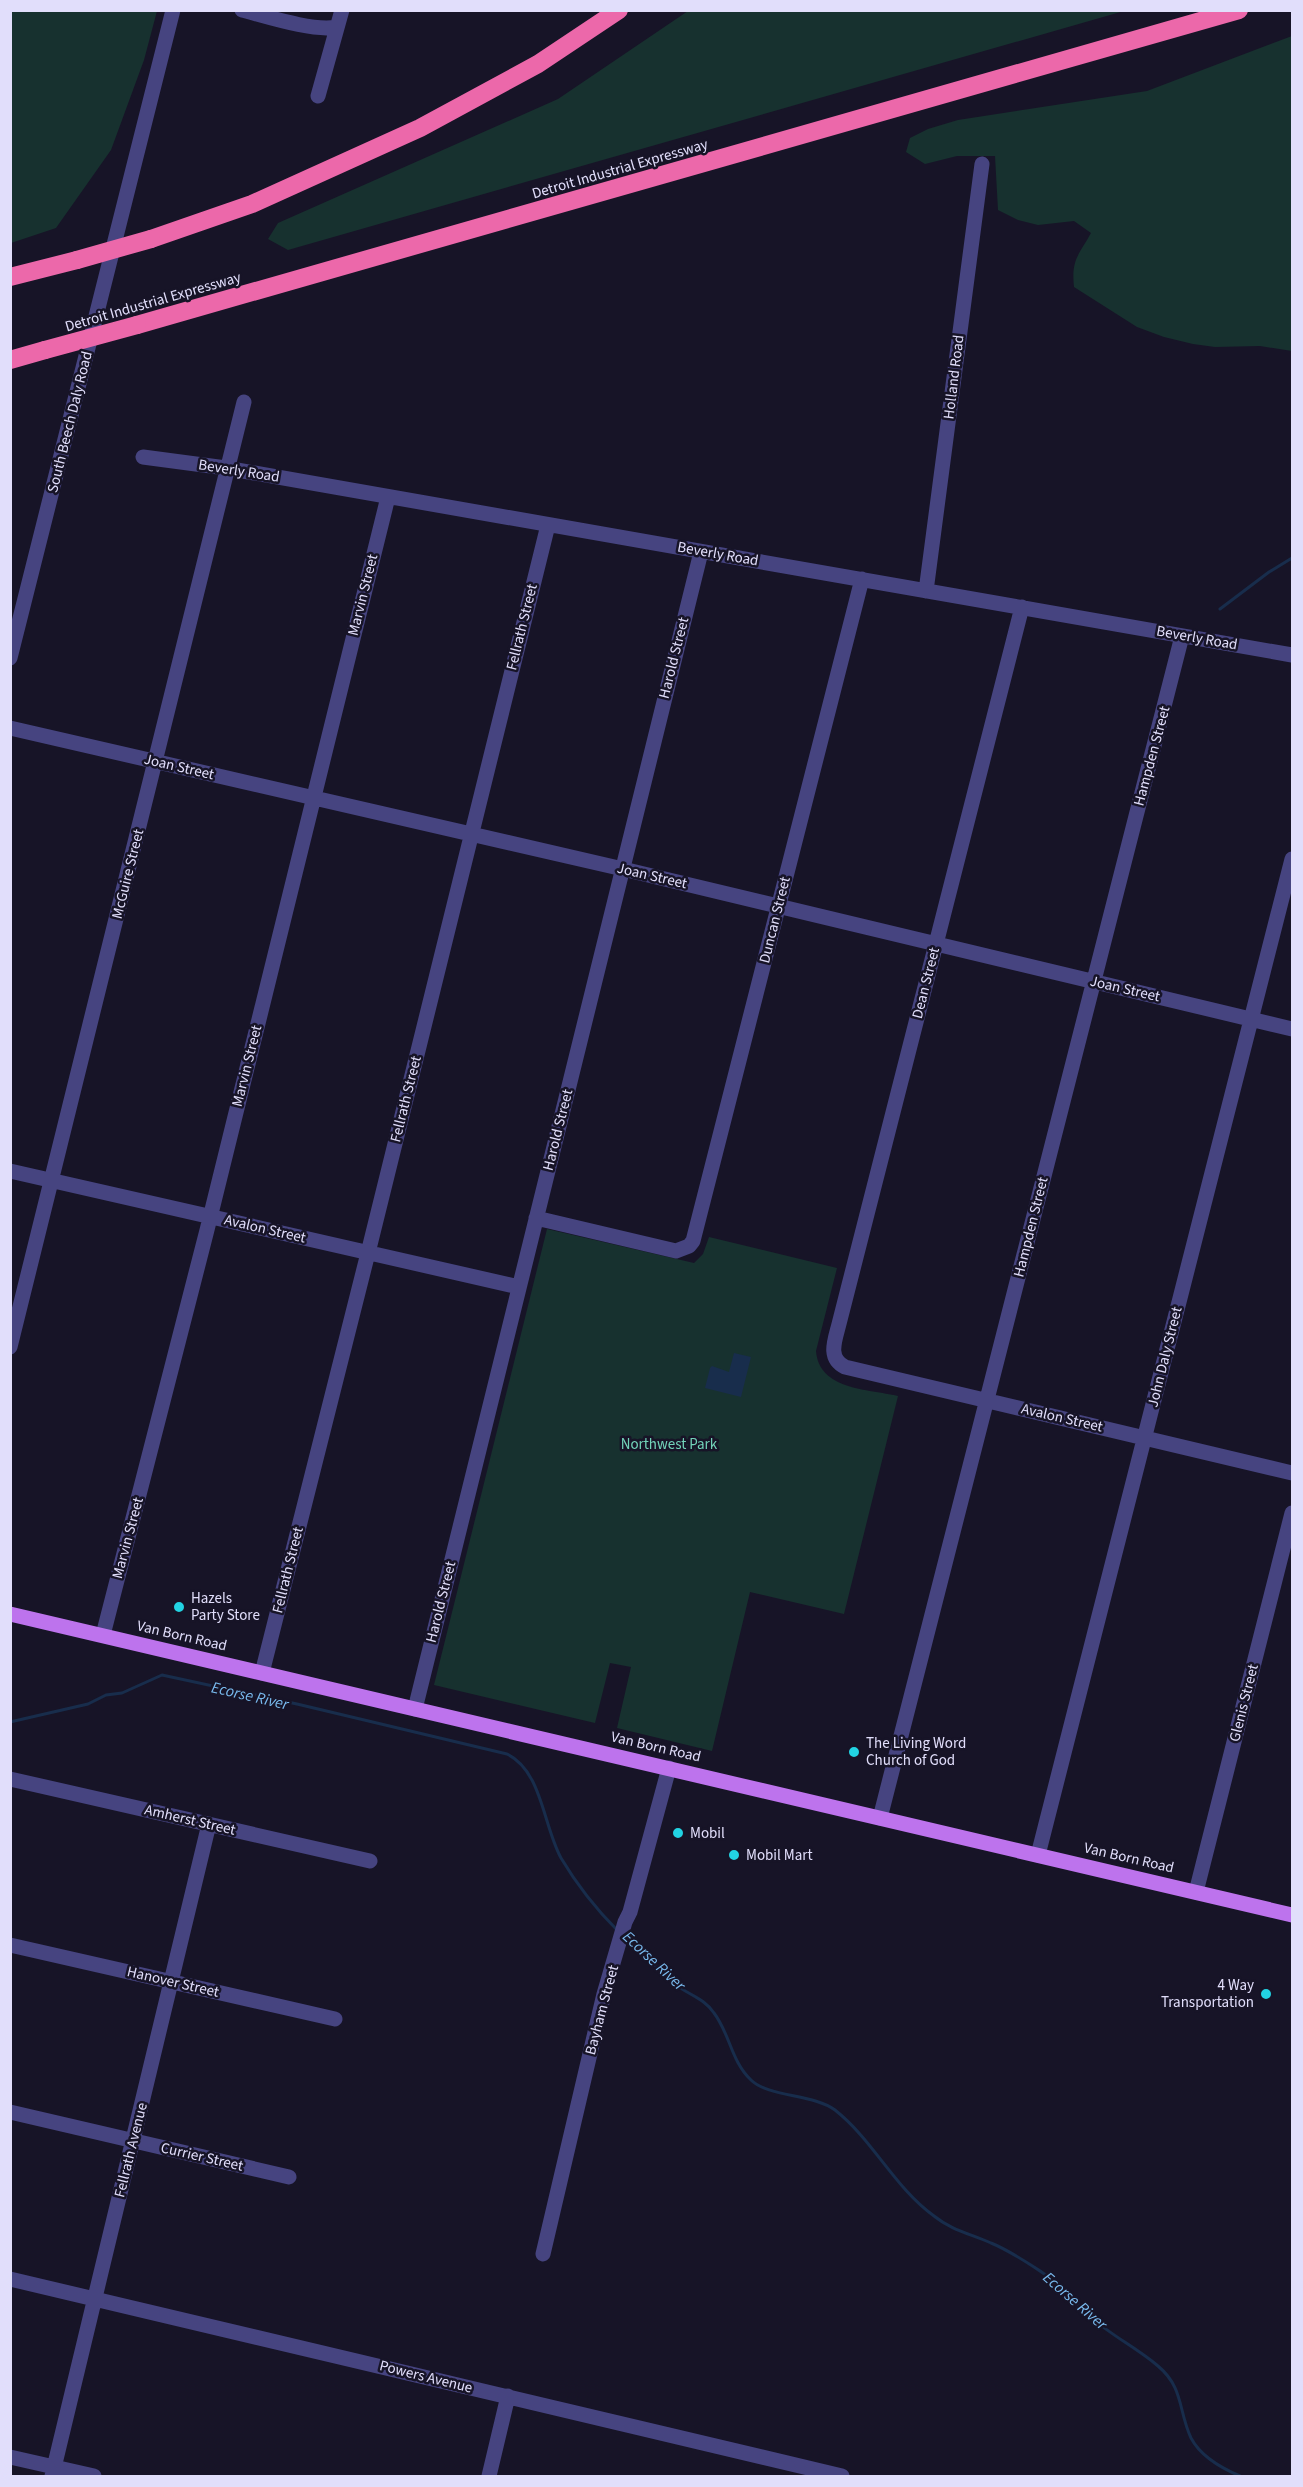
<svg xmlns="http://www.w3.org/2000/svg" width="1303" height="2487" font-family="'Source Sans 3',sans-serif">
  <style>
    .green { fill: #17312f }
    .water { fill: #182d4c }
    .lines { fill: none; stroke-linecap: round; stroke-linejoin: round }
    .stream { stroke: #182d4c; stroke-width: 3 }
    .minor { stroke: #464480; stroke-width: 15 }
    .major { stroke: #bd73ed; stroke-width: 15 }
    .highway { stroke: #ec68aa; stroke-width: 18 }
    .highway-bridge { stroke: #ec68aa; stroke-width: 18 }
    .poi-dot { fill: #22d3e3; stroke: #171427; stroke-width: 2 }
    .labels { text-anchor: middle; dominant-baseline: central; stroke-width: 5; stroke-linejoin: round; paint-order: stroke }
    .street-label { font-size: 15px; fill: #e1defb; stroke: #171427 }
    .park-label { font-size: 15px; fill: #72d3b9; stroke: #171427 }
    .poi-label { font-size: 15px; fill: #e1defb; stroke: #171427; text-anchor: start }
    .water-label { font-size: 16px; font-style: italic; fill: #79baee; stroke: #171427 }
  </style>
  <rect width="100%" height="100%" fill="#171427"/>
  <path class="green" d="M10,11H157L144,60L111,150L56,228L11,243Z
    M688,11H1124L288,250L268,239L278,223L558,99Z
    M1292,36V351L1260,346L1215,347L1193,344L1164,337L1137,327L1074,287C1071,259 1079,255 1091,233L1074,221L1038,225L1018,220L998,210L995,156H957L925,164L906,152L910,138L928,129L958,120L1147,91Z
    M547,1229L694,1263L703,1254L709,1237L837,1268L816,1351C819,1390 868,1389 898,1396L844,1614L750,1592L712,1751L617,1728L631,1667L610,1663L595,1723L434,1685Z"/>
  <path class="water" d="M734,1353L751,1357L741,1397L705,1388L710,1368L712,1366L729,1372Z"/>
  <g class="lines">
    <path class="stream" d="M1220,609L1269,572L1292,558
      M10,1722L88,1704L106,1695L122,1693L162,1675L297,1704L507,1754C542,1771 543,1825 561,1858C577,1885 596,1909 618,1931
      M625,1937C642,1952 658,1969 675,1984C688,1995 703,1997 714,2013C730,2034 731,2061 751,2080C768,2097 814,2094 835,2110C873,2140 894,2187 934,2216C951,2230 971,2234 991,2243C1006,2249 1020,2258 1034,2267C1057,2281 1073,2300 1092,2318C1112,2336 1137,2348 1158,2366C1184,2388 1178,2410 1191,2438C1201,2457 1221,2468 1240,2476"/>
    <path class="minor" d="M242,10C265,16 315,32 336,27
      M318,96L342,10
      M143,457L226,468L1292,655
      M926,591L982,164
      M1022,607L839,1324C835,1340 827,1358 845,1367L1292,1473
      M10,658L173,10
      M10,728L623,869L1292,1029
      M10,1171L519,1287
      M536,1218L676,1251L689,1246L693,1241L862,579
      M10,1347L244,402
      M103,1635L207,1230L388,497
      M262,1673L368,1253L548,525
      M415,1709L701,552
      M10,1779L370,1861
      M880,1818L1182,636
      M1038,1855L1292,859
      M1196,1892L1292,1513
      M10,1945L335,2019
      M10,2112L289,2177
      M543,2254L604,1994L625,1922L630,1912L669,1768
      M10,2279L842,2476
      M10,2457L94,2476
      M52,2476L209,1824
      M489,2476L508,2396"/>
    <path class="major" d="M10,1614L1292,1915"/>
    <path class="highway" d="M151,239L252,204L420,128L538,64L619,10
      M10,277L77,260
      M137,325L1239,10
      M10,360L45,350"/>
    <path class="highway-bridge" d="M77,260L151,239
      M45,350L137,325"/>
  </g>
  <g class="poi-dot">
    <circle cx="179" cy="1607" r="6"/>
    <circle cx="854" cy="1752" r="6"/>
    <circle cx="678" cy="1833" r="6"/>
    <circle cx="734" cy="1855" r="6"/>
    <circle cx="1266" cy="1994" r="6"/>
  </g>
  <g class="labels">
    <g class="street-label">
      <text transform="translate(620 169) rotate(-16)">Detroit Industrial Expressway</text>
      <text transform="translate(153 302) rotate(-16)">Detroit Industrial Expressway</text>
      <text transform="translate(954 377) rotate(-83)">Holland Road</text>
      <text transform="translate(70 422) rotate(-76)">South Beech Daly Road</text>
      <text transform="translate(239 471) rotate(9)">Beverly Road</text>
      <text transform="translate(718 554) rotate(10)">Beverly Road</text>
      <text transform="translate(363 595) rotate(-76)">Marvin Street</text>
      <text transform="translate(522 627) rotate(-76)">Fellrath Street</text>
      <text transform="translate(1197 638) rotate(10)">Beverly Road</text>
      <text transform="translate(674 658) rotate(-76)">Harold Street</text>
      <text transform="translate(1152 756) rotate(-75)">Hampden Street</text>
      <text transform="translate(179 767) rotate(13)">Joan Street</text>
      <text transform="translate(128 874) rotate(-76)">McGuire Street</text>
      <text transform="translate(652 876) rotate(13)">Joan Street</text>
      <text transform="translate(775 920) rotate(-76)">Duncan Street</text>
      <text transform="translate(926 983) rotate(-76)">Dean Street</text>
      <text transform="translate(1125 989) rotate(13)">Joan Street</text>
      <text transform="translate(247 1066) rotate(-76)">Marvin Street</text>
      <text transform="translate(406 1099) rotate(-76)">Fellrath Street</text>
      <text transform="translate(558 1130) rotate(-76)">Harold Street</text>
      <text transform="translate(1031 1227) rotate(-76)">Hampden Street</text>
      <text transform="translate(265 1229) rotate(13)">Avalon Street</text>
      <text transform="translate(1165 1357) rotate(-76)">John Daly Street</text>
      <text transform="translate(1062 1418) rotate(13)">Avalon Street</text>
      <text transform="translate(128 1538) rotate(-75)">Marvin Street</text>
      <text transform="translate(288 1570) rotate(-76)">Fellrath Street</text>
      <text transform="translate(441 1602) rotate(-76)">Harold Street</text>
      <text transform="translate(182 1636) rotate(13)">Van Born Road</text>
      <text transform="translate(1244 1703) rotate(-76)">Glenis Street</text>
      <text transform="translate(656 1747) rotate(13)">Van Born Road</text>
      <text transform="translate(190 1820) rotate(13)">Amherst Street</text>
      <text transform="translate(1129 1858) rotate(13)">Van Born Road</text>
      <text transform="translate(173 1982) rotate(13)">Hanover Street</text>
      <text transform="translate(602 2010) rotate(-75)">Bayham Street</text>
      <text transform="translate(131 2150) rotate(-76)">Fellrath Avenue</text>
      <text transform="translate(202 2157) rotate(13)">Currier Street</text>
      <text transform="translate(426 2377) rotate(14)">Powers Avenue</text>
    </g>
    <g class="park-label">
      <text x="669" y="1444">Northwest Park</text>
    </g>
    <g class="poi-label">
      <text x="191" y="1598">Hazels<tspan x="191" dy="17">Party Store</tspan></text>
      <text x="866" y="1743">The Living Word<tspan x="866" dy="17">Church of God</tspan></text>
      <text x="690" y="1833">Mobil</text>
      <text x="746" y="1855">Mobil Mart</text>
      <text x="1254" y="1985" text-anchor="end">4 Way<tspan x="1254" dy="17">Transportation</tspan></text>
    </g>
    <g class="water-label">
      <text transform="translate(250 1696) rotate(13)">Ecorse River</text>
      <text transform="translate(654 1961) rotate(43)">Ecorse River</text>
      <text transform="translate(1075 2301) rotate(41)">Ecorse River</text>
    </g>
  </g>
  <rect width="1303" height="2487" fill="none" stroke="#e1defb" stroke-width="24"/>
</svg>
